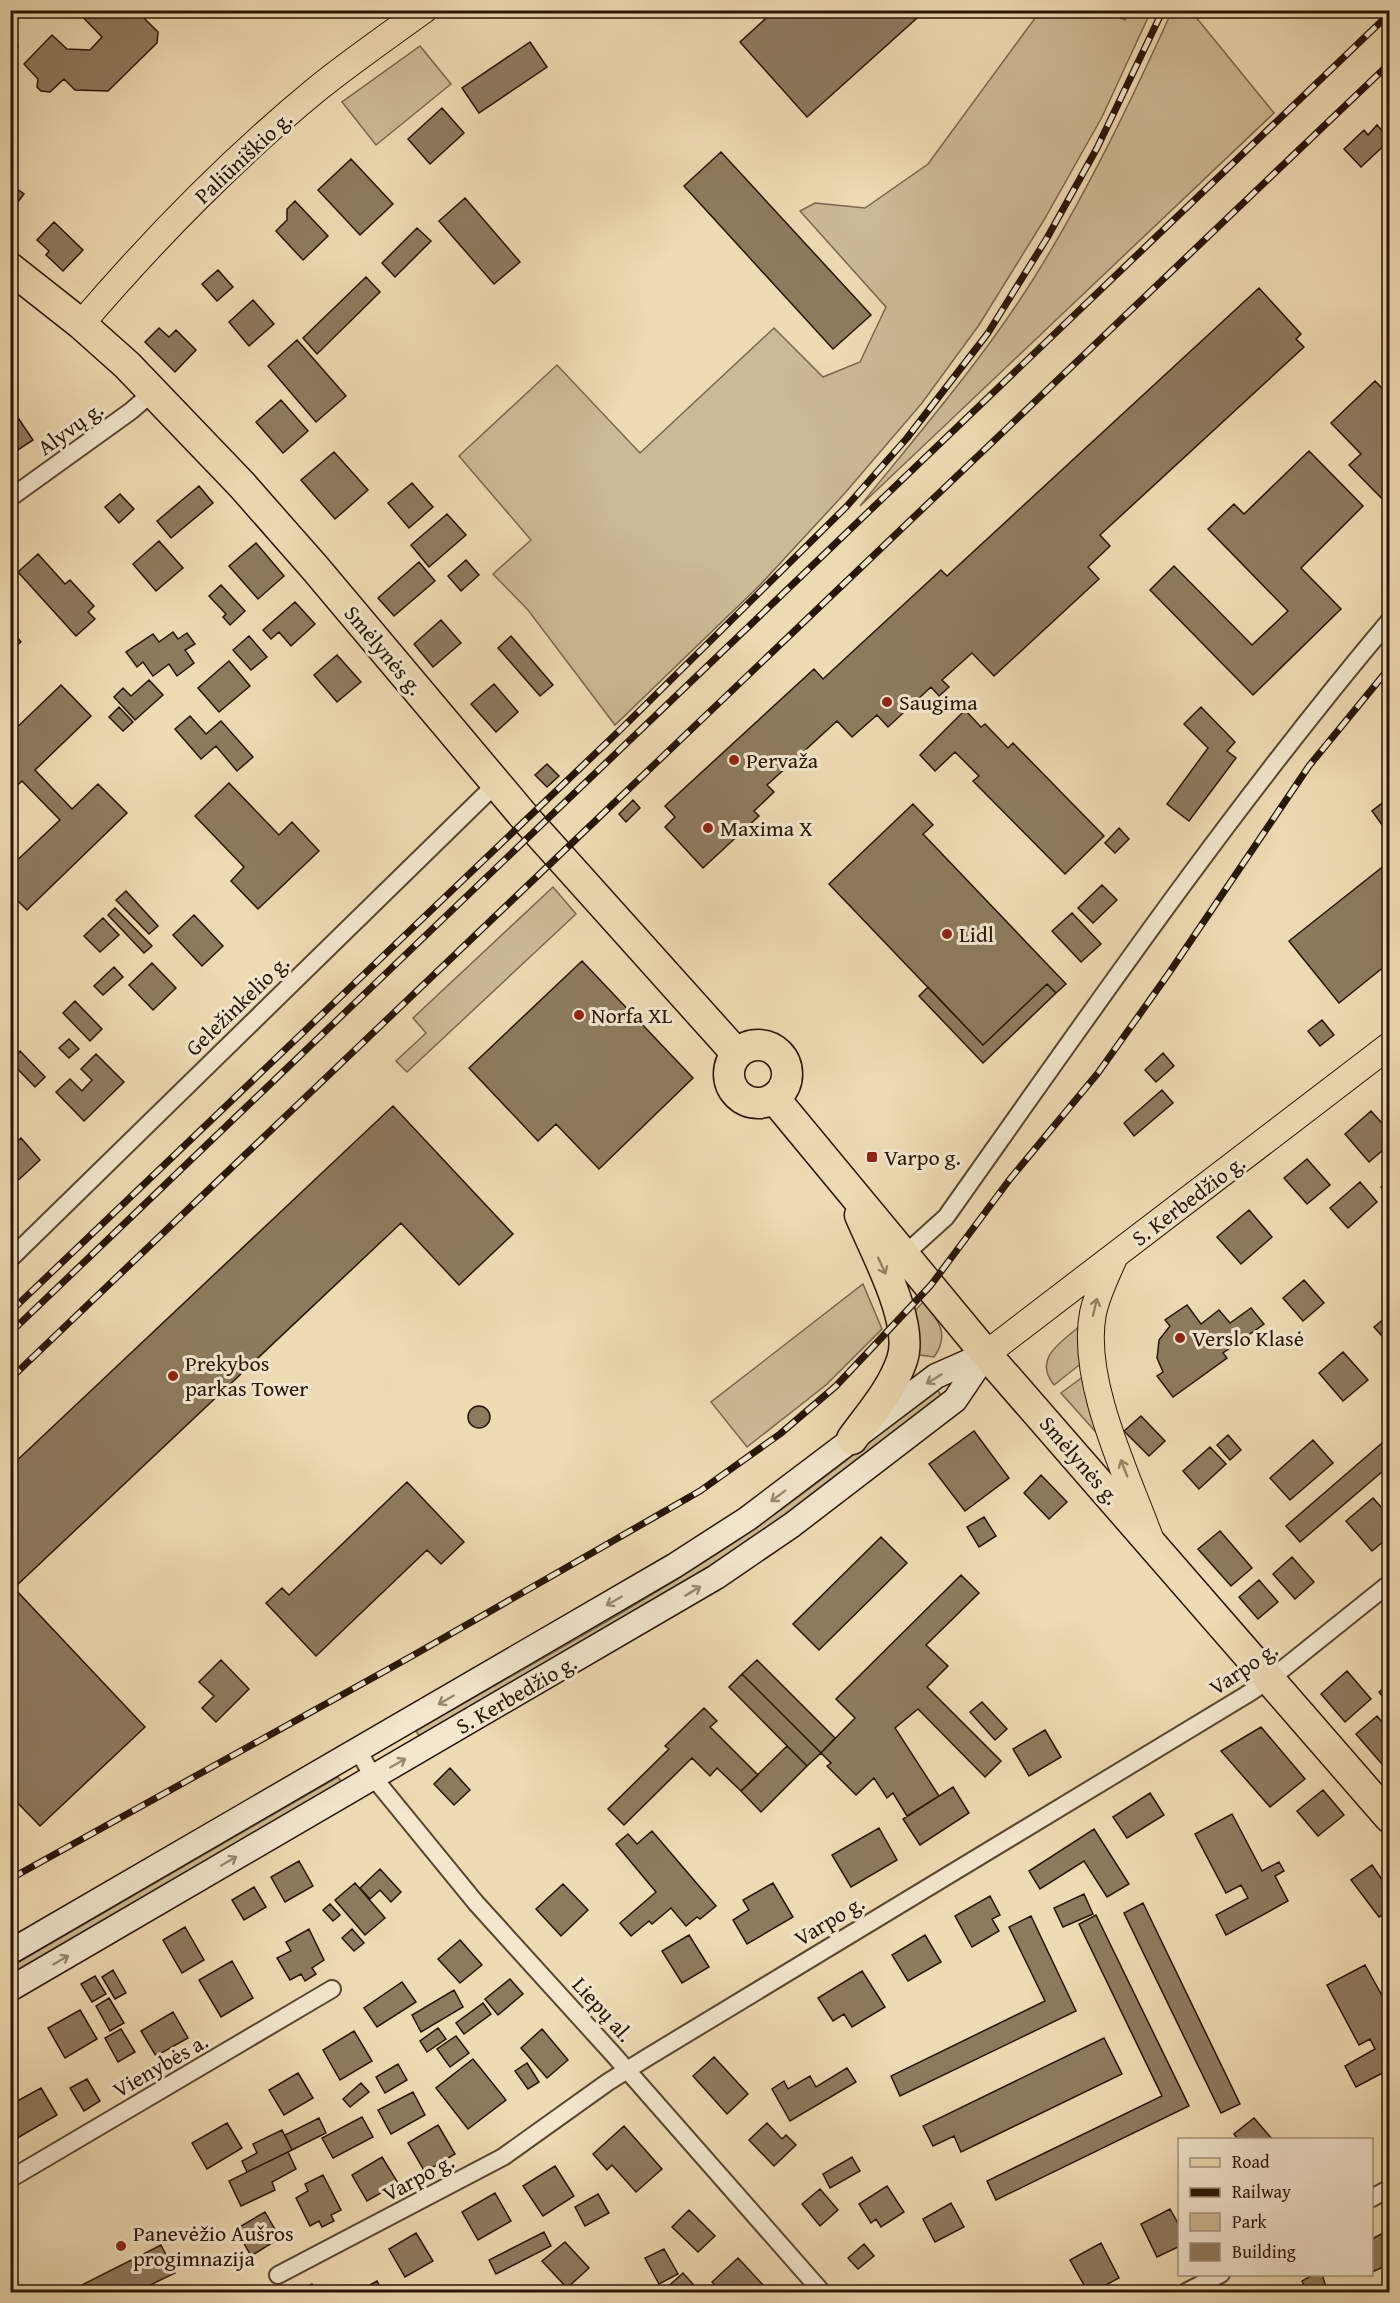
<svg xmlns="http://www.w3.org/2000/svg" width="1400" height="2303" font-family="'Gentium Book Plus',serif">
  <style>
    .green { fill: #ccb995; stroke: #7a674c; stroke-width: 1.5 }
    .building { fill: #8e7b5e; stroke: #271502; stroke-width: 1.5 }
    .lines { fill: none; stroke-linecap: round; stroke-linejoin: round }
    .street-casing { stroke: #59462e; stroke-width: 20 }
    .secondary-casing { stroke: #271502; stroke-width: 27 }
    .primary-casing { stroke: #271502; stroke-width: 28 }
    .highway-casing { stroke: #271502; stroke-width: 33 }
    .street { stroke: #f4e7ce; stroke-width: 16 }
    .secondary { stroke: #f4e7ce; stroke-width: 24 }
    .primary { stroke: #eedab3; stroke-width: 26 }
    .highway { stroke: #eedab3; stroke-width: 30 }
    .rail-casing { stroke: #271502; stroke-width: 7 }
    .rail { stroke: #f4e7ce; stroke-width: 4.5; stroke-dasharray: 14; stroke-linecap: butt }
    .oneway { stroke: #948163 }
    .oneway2 { stroke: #988872 }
    .poi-dot { fill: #8f2418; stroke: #f4e7ce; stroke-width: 2 }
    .labels { text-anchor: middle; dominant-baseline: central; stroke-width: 6; stroke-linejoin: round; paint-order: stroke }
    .street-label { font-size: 22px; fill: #271502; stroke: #f4e7ce }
    .poi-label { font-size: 22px; fill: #271502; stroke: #f4e7ce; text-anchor: start }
  </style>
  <rect width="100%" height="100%" fill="#eedab3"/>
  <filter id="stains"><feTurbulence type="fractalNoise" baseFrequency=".00333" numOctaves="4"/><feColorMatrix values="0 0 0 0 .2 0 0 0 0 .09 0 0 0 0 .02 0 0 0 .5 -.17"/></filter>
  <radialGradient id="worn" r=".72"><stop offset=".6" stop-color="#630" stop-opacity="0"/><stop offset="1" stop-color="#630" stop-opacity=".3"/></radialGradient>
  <path class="green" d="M1041,10L1105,11L1125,20L1129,11H1151L1102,117L1044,220L979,325L922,403L845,493L760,585L615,725L528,610L493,574L531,540L459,456L557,365L640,453L774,328L823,377L860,362L886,307L800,211L815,203L865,208L928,164Z
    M1172,11H1196L1195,16L1274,113L860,506C920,432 983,359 1034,278C1087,193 1131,101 1172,11Z
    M420,46L451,84L376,145L342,102Z
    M553,887L576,914L407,1072L396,1061L426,1033L413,1018Z
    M863,1284L882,1329L826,1385L747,1447L711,1402Z
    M923,1302C939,1320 950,1335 934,1357L912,1354L910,1316Z
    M1081,1325L1083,1362L1054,1385C1032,1358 1062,1342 1081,1325Z
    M1084,1376L1102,1439L1061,1393Z
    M936,1389L942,1396L795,1509L692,1579L421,1739L416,1731C525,1667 637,1608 741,1538C808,1492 872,1440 936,1389Z
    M338,1777L342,1783L11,1977L10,1967Z"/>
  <path class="building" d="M76,10H140L139,13L158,32L157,43L108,91L75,90L64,79L50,92L41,91L37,87L38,79L24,64L52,35L67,49L90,50L102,37Z
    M775,10H926L807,117L740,42Z
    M10,40L18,47L10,56Z
    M530,42L547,67L479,113L462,88Z
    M442,108L464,133L430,164L408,139Z
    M1377,125L1390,140L1361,167L1344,149L1364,130L1368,135Z
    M721,152L871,315L833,349L684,186Z
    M351,159L393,204L360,235L318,190Z
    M10,184L24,194L10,212Z
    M465,198L520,262L494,284L439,221Z
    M295,201L328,236L303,260L276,231L287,220V209Z
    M54,222L83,250L63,271L46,255L49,251L37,240Z
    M417,228L431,241L395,277L382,263Z
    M218,270L233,287L217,301L202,284Z
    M366,277L380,292L317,354L303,338Z
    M1259,288L1301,334L1296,339L1304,347L1100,535L1110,546L1088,567L1099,579L994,676L972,653L942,680L949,687L939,696L931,687L888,727L877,715L852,737L837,721L767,785L774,792L754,811L759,816L703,868L665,827L675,817L665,806L814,669L823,679L941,570L947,576Z
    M253,300L274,324L249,346L229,322Z
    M159,328L169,337L176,330L196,350L175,372L145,342Z
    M297,340L346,396L316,422L268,366Z
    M1375,381L1390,396V507L1349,465L1361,454L1331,423Z
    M281,400L308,431L283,453L256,422Z
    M10,406L33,440L10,455Z
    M1309,451L1363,506L1301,568L1341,609L1253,695L1150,590L1174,566L1252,645L1288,611L1208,529L1234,504L1244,514Z
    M334,452L368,490L335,519L301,480Z
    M412,483L433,507L409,528L388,503Z
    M199,486L213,503L171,538L157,521Z
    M120,494L134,509L119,523L105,507Z
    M447,514L466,535L429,567L411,545Z
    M159,541L183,568L156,591L133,564Z
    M256,543L284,576L258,599L229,566Z
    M38,554L65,584L70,580L94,606L88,612L95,619L76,636L18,572Z
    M466,560L479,575L461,591L448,576Z
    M419,562L435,581L394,616L378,598Z
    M221,585L245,611L230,625L223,617L226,614L209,596Z
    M295,602L315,624L291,646L279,632L271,639L263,630Z
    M441,620L461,643L433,667L414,644Z
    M10,629L21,642L10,651Z
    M173,632L178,639L187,633L195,644L185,650L194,663L177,676L169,664L153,676L143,662L137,667L126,652L153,634L159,642Z
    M249,636L267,657L251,670L233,650Z
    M511,636L553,685L540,696L498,648Z
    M337,655L361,682L337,702L314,675Z
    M229,661L250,686L219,712L198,688Z
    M149,680L163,695L135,720L114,697L123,688L131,696Z
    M494,684L518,712L496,732L471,704Z
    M61,685L91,716L35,770L72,809L98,784L127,813L27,910L10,893V867L60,820L22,781L10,792V734Z
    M119,707L133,722L123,731L109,717Z
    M1201,707L1235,742L1227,751L1236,758L1189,821L1167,804L1208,748L1184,724Z
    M965,710L981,727L985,724L1008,748L1013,743L1104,836L1065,874L973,781L979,776L955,752L935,771L920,755Z
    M190,716L206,734L221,721L253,757L237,771L216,746L201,759L175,729Z
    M547,764L559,776L547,787L535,775Z
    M229,783L279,835L292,822L319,851L258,909L231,881L244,867L195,816Z
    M1390,797V832L1388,833L1372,811Z
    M633,800L640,808L626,822L619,814Z
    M913,804L933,825L923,834L1066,984L1056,993L1047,984L983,1045L829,884Z
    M1119,828L1129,839L1115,853L1105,843Z
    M1390,861V962L1339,1003L1289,941Z
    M1102,885L1117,900L1093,923L1078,908Z
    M126,891L158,926L149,934L116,900Z
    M115,908L152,946L144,953L108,915Z
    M1072,913L1101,944L1081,962L1052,931Z
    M194,915L223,946L202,966L173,935Z
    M103,918L119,935L100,952L84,936Z
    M582,961L693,1078L599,1169L556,1124L538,1141L469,1068Z
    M152,963L176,988L153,1010L129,985Z
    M114,967L123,977L103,995L94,986Z
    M1047,984L1056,993L983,1063L919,996L928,987L983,1045Z
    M75,1001L102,1029L90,1041L63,1013Z
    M1322,1020L1334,1035L1320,1046L1308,1031Z
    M69,1039L79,1049L69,1058L59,1048Z
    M20,1051L45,1077L35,1087L10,1061Z
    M1163,1053L1174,1066L1156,1082L1145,1070Z
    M96,1054L124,1082L84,1121L56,1092L70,1079L82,1091L92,1080L81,1069Z
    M1162,1090L1173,1103L1134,1136L1124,1123Z
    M393,1106L513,1234L459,1285L401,1223L14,1588L145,1727L40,1826L10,1795V1467Z
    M1371,1111L1390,1132V1144L1369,1162L1345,1134Z
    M21,1138L40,1160L13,1185L10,1182V1148Z
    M1307,1159L1330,1185L1307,1204L1284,1178Z
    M1390,1180V1197L1381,1187Z
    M1360,1182L1377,1202L1348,1228L1330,1208Z
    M1249,1210L1272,1237L1241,1264L1217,1237Z
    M1304,1280L1324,1303L1303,1321L1283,1298Z
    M1187,1305L1201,1324L1219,1310L1230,1323L1251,1308L1264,1324L1223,1353L1227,1358L1173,1397L1157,1376L1163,1372L1157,1358L1158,1350L1159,1340L1170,1326L1165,1320Z
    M1390,1314V1345L1374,1327Z
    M1343,1352L1368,1380L1343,1401L1319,1373Z
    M468 1417a11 11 0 1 1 22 0a11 11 0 1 1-22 0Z
    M1141,1416L1165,1441L1149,1456L1124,1431Z
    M974,1431L1009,1478L965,1511L929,1464Z
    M1228,1435L1241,1450L1230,1460L1217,1445Z
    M1389,1437L1390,1465L1300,1542L1286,1526Z
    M1313,1440L1333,1463L1290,1500L1270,1478Z
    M1210,1447L1226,1464L1199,1489L1183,1471Z
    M1041,1475L1067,1502L1049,1519L1024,1493Z
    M407,1482L464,1542L441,1564L427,1550L316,1656L266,1603L282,1588L289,1595Z
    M1373,1498L1390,1517V1536L1372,1551L1346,1521Z
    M984,1517L996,1536L979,1547L967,1527Z
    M1220,1531L1252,1568L1231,1586L1198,1549Z
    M881,1537L907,1563L819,1650L793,1624Z
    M1292,1557L1314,1582L1295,1599L1273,1574Z
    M961,1575L979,1593L926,1645L948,1666L927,1687L1001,1761L985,1777L918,1709L895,1728L939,1796L907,1816L893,1793L887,1798L874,1778L856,1795L827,1766L831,1763L821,1753L855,1718L836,1699Z
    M1259,1580L1278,1602L1258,1619L1239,1597Z
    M221,1660L249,1689L216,1722L202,1708L214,1696L199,1682Z
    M757,1660L835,1738L821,1753L742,1674Z
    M1347,1671L1371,1699L1345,1722L1321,1694Z
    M742,1674L821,1753L807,1766L729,1687Z
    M1390,1683V1705L1379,1692Z
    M982,1702L1007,1729L995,1740L970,1712Z
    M704,1708L717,1721L710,1727L758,1775L741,1791L717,1768L710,1776L692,1758L624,1825L608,1809L669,1749L665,1746Z
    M1377,1716L1387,1728L1390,1726V1770L1388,1771L1356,1734Z
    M1261,1727L1305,1779L1270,1807L1221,1751Z
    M1045,1730L1061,1757L1029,1776L1013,1749Z
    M787,1746L807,1766L761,1812L741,1791Z
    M450,1768L470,1790L454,1805L434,1784Z
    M953,1787L969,1813L920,1845L903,1819Z
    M1323,1790L1344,1815L1318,1836L1297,1811Z
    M1150,1793L1164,1815L1127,1838L1113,1817Z
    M1232,1814L1262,1871L1279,1862L1284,1871L1275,1876L1288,1901L1226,1935L1216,1915L1248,1898L1241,1885L1226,1893L1195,1834Z
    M879,1828L897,1860L851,1887L832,1855Z
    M1094,1829L1129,1884L1107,1897L1084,1861L1040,1889L1029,1871Z
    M652,1831L716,1906L700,1919L697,1917L686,1926L671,1908L652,1924L649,1921L631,1936L620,1923L656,1892L616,1844L628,1834L637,1844Z
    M299,1861L313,1886L285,1902L271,1877Z
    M1372,1865L1387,1887L1390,1885V1910L1379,1917L1351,1880Z
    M380,1869L401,1892L391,1902L380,1890L370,1899L360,1888Z
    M355,1883L385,1918L365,1935L335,1900Z
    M773,1883L793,1917L747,1944L733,1920L749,1910L743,1900Z
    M563,1884L588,1910L561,1936L536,1909Z
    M254,1887L266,1907L244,1920L232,1900Z
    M1084,1894L1093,1914L1063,1927L1054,1908Z
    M990,1896L1000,1915L992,1919L999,1931L972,1947L955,1916Z
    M1143,1903L1240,2104L1221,2113L1124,1913Z
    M330,1904L340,1915L333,1921L323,1910Z
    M1096,1915L1189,2106L996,2200L987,2181L1162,2096L1079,1924Z
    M1031,1916L1076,2011L900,2096L891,2076L1045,2001L1009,1927Z
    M185,1927L204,1960L182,1973L163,1940Z
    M309,1929L324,1960L312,1968L316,1974L305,1981L301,1974L290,1980L277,1958L291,1951L286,1942Z
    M352,1929L364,1943L354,1951L342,1938Z
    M689,1935L709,1967L682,1983L662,1951Z
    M925,1935L941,1962L908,1981L892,1955Z
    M460,1940L482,1965L460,1983L438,1959Z
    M232,1961L253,1998L221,2017L199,1980Z
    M1365,1965L1390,2010V2069L1356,2087L1345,2066L1375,2049L1370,2039L1359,2045L1327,1985Z
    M113,1970L126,1993L115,1999L102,1977Z
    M862,1971L885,2007L852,2027L844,2014L833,2021L818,1998Z
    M95,1976L106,1994L92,2002L81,1984Z
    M510,1979L523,1994L498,2015L485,1999Z
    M402,1982L416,2002L377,2027L364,2008Z
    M454,1990L463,2007L421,2032L412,2015Z
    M109,1998L124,2023L110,2031L96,2006Z
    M483,2003L491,2014L464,2034L456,2023Z
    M80,2010L97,2039L65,2058L48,2028Z
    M173,2012L188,2038L156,2056L141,2031Z
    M438,2028L446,2039L427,2052L420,2041Z
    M121,2029L135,2052L118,2062L105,2038Z
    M542,2029L568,2060L547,2078L521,2048Z
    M354,2031L372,2061L340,2080L323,2050Z
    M456,2036L469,2053L450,2067L437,2049Z
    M1104,2038L1122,2074L961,2152L954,2136L933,2146L923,2126Z
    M714,2057L748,2094L727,2114L693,2076Z
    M473,2059L506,2100L468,2129L436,2088Z
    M527,2063L539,2082L528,2089L515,2071Z
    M398,2064L407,2080L385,2093L376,2077Z
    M847,2068L856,2082L790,2121L772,2089L784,2081L788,2089L810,2076L816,2087Z
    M298,2073L313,2098L284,2115L269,2090Z
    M87,2079L100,2101L84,2111L70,2088Z
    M361,2083L369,2092L350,2107L343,2099Z
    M41,2088L57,2115L14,2140L10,2134V2105Z
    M413,2092L425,2115L391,2134L378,2110Z
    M362,2117L373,2137L333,2158L322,2138Z
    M319,2118L326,2133L292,2150L285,2135Z
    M1254,2118L1273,2140H1238L1234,2134Z
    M227,2123L242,2148L207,2169L192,2143Z
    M767,2123L782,2139L786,2135L796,2145L774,2166L749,2140Z
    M438,2125L455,2154L425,2172L408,2143Z
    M624,2126L662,2169L636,2192L612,2165L607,2170L593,2154Z
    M282,2130L292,2150L247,2172L242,2161L257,2153L253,2144Z
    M288,2152L296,2169L272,2182L275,2190L241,2206L229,2181Z
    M382,2157L398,2183L367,2201L352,2175Z
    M852,2157L860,2171L830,2188L823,2174Z
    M555,2166L574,2196L543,2216L523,2186Z
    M323,2175L341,2210L331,2215L334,2221L322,2227L319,2221L310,2226L296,2198L308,2191L305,2184Z
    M887,2186L904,2212L881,2227L876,2219L871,2223L859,2204Z
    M820,2189L838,2210L820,2226L802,2204Z
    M495,2193L511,2221L478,2240L462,2212Z
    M598,2194L609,2213L585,2226L575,2207Z
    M951,2203L964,2227L935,2242L923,2219Z
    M1170,2209L1180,2227V2246L1157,2257L1141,2224Z
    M689,2210L715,2236L698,2252L672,2227Z
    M265,2212L280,2238L251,2256L236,2229Z
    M1389,2230L1390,2264L1372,2272V2239Z
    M544,2232L551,2246L496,2274L489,2260Z
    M416,2233L433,2261L405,2277L389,2249Z
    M565,2242L589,2268L567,2288L542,2261Z
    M1101,2243L1119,2278L1093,2292H1088L1070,2260Z
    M864,2244L874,2256L858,2269L848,2258Z
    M161,2245L175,2273L136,2292H68Z
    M664,2249L678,2274L659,2284L645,2258Z
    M738,2258L764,2286L757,2292H721L712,2282Z
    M683,2273L700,2292H662Z
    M1314,2274H1322L1326,2287L1314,2292H1307L1302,2281Z
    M377,2281L383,2292H357Z
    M312,2284L316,2292H295Z"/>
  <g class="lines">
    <g class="street-casing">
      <path id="street" d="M10,498L131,411L154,391
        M905,1254L946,1217C1089,1015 1230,810 1390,620
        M10,1259L496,784
        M358,1750L373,1777L476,1903L612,2053L822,2292
        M10,2179L332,1989
        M1372,2198L1390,2188
        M278,2275L503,2157L608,2082L648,2057L1246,1695L1269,1680L1390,1583
        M1186,2292L1221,2274"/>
    </g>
    <g class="secondary-casing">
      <path id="secondary" d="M10,1952L674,1566L747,1519L936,1376L986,1354
        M10,1989L716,1577L792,1525L955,1400L986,1354"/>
    </g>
    <g class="primary-casing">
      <path id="primary" d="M81,324C152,241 233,158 317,89C352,61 388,36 424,10
        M1114,1258C1106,1276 1097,1294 1093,1313C1080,1380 1127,1475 1150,1538
        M986,1354L1390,1045"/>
    </g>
    <g class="highway-casing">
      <path id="highway" d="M10,268L81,324L127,365L242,485L315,568L527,820L737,1054
        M729 1074a29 29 0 1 1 58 0a29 29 0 1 1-58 0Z
        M774,1098L986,1354L1390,1818
        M852,1439C870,1414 892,1390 902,1360C915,1323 875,1251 860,1215"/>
    </g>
    <use href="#street" class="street"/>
    <use href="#secondary" class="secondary"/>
    <use href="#primary" class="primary"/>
    <use href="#highway" class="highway"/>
    <g class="rail-casing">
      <path id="rail" d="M10,1312L619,731L847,506L907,438L988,333L1047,238L1097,148L1163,10
        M10,1333L1390,13
        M10,1379L1390,63
        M10,1879L412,1656L700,1491L780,1434L836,1386L931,1285L1010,1179L1098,1073L1169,973L1309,766L1390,667"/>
    </g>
    <use href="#rail" class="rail"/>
  </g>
  <defs><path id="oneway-shaft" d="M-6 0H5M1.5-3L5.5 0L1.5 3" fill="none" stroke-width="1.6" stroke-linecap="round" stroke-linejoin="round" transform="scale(1.5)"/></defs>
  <g class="oneway">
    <use href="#oneway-shaft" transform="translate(882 1266) rotate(65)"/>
    <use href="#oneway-shaft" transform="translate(1095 1307) rotate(-77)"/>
    <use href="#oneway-shaft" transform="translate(1124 1468) rotate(-111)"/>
  </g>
  <g class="oneway2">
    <use href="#oneway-shaft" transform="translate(934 1379) rotate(148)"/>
    <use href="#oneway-shaft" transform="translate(778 1496) rotate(143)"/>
    <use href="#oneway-shaft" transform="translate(693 1591) rotate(-31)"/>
    <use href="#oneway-shaft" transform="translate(614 1601) rotate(150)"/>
    <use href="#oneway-shaft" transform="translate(446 1700) rotate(150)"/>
    <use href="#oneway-shaft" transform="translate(398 1763) rotate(-30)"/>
    <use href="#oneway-shaft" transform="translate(229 1861) rotate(-30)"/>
    <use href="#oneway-shaft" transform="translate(61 1960) rotate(-30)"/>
  </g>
  <g class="poi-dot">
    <circle cx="887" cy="702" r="6"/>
    <circle cx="734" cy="760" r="6"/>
    <circle cx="708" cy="828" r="6"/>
    <circle cx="947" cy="934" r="6"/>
    <circle cx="579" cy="1015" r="6"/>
    <rect x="866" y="1151" width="12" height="12" rx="3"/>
    <circle cx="1180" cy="1338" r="6"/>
    <circle cx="173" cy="1376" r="6"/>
    <circle cx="121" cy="2246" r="6"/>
  </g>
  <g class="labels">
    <g class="street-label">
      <text transform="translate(243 157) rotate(-43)">Paliūniškio g.</text>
      <text transform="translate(70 428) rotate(-36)">Alyvų g.</text>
      <text transform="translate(384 650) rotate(50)">Smėlynės g.</text>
      <text transform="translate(237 1005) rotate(-44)">Geležinkelio g.</text>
      <text transform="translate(1188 1200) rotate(-37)">S. Kerbedžio g.</text>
      <text transform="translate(1080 1460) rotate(49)">Smėlynės g.</text>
      <text transform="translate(1243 1668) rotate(-34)">Varpo g.</text>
      <text transform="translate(516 1694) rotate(-30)">S. Kerbedžio g.</text>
      <text transform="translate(829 1920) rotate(-31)">Varpo g.</text>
      <text transform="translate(603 2009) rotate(48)">Liepų al.</text>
      <text transform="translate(160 2065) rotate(-30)">Vienybės a.</text>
      <text transform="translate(418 2177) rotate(-28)">Varpo g.</text>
    </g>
    <g class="poi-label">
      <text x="899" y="702">Saugima</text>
      <text x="746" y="760">Pervaža</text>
      <text x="720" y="828">Maxima X</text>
      <text x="959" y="934">Lidl</text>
      <text x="591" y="1015">Norfa XL</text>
      <text x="884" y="1157">Varpo g.</text>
      <text x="1192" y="1338">Verslo Klasė</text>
      <text x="185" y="1363">Prekybos<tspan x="185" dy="25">parkas Tower</tspan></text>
      <text x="133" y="2233">Panevėžio Aušros<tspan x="133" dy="25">progimnazija</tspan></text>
    </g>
  </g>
  <rect width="1400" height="2303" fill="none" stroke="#eedab3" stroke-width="36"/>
  <rect x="12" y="12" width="1376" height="2279" fill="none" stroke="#271502" stroke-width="3"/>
  <rect x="18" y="18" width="1364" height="2267" fill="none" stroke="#271502" stroke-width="1.5"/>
  <rect x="1178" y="2138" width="195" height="138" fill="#f4e7ce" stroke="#a2937c" stroke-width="1.5"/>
  <rect x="1190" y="2158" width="30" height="9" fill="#eedab3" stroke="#a2937c" stroke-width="1.5"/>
  <text x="1232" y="2168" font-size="18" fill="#271502">Road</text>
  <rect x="1190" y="2188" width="30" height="9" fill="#271502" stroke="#a2937c" stroke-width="1.5"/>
  <text x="1232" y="2198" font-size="18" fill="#271502">Railway</text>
  <rect x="1190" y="2213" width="30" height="18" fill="#ccb995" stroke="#a2937c" stroke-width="1.5"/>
  <text x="1232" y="2228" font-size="18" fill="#271502">Park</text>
  <rect x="1190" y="2243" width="30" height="18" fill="#8e7b5e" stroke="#a2937c" stroke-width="1.5"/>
  <text x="1232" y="2258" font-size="18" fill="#271502">Building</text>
  <rect width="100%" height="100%" filter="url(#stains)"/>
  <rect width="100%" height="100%" fill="url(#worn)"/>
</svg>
